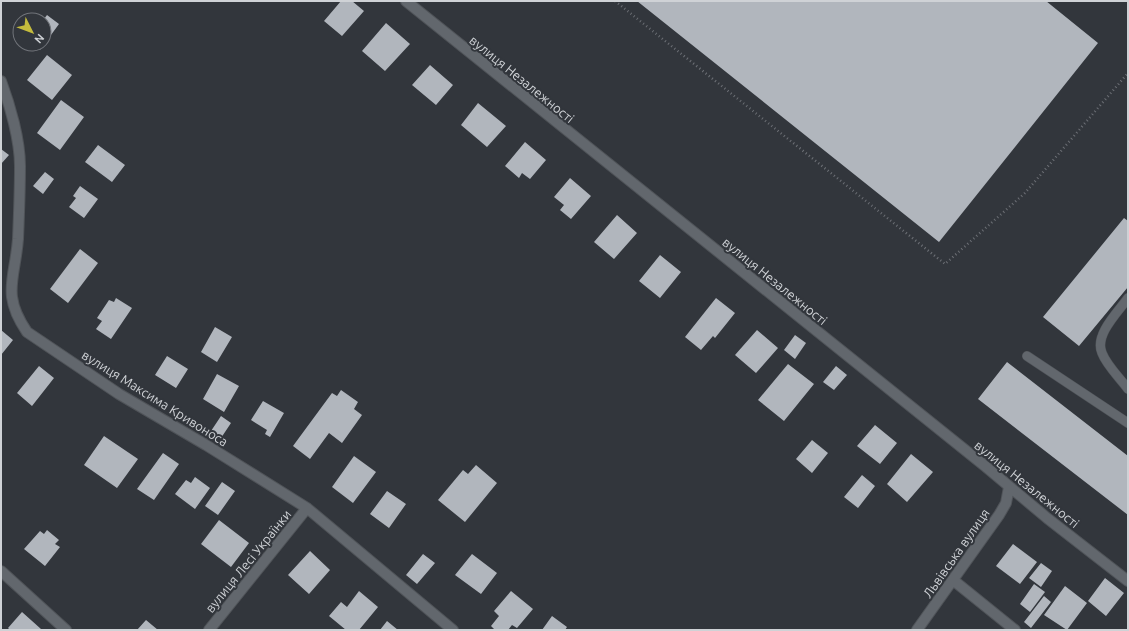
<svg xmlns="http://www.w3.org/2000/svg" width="1129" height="631" font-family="Ubuntu,sans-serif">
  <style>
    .building { fill: #b1b6bd }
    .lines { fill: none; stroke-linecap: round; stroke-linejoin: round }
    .lane-casing { stroke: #505459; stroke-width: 10 }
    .street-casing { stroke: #505459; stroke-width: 12 }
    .path { stroke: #6d7076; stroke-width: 2.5; stroke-dasharray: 1 3; stroke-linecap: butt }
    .lane { stroke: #62676d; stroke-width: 9 }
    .street { stroke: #62676d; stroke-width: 10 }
    .labels { text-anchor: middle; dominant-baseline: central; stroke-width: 4; stroke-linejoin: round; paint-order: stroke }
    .street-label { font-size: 13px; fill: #cfd2d6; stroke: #32363c }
  </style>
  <rect width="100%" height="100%" fill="#32363c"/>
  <path class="building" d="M341,1H352L364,11L342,36L324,21Z
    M637,1H1046L1098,43L939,242Z
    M47,15L59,24L40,50L33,44H44V19Z
    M386,23L410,44L385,71L362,51Z
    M47,55L72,75L52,100L27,80Z
    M430,65L453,85L436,105L412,85Z
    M61,100L84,117L60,150L37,133Z
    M478,103L506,126L487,147L461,125Z
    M525,142L546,160L530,179L522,173L519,178L505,166Z
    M98,145L125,165L112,182L85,162Z
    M1,149L9,155L1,164Z
    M45,172L54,179L43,194L33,186Z
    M570,178L591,196L571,219L560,210L564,205L554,197Z
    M80,186L98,199L84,218L69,207L76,198L73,196Z
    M617,215L637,233L614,259L594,242Z
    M1124,218L1128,221V287L1079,346L1043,317Z
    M80,249L98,263L68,303L50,289Z
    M660,255L681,272L660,298L639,281Z
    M116,298L132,308L111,339L96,329L102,321L97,318L109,300L114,302Z
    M716,298L735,313L715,338L713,336L701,350L685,337Z
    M215,327L232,337L217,362L201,352Z
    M1,330L13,340L1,355Z
    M757,330L778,348L756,373L735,355Z
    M795,335L806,343L795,359L784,350Z
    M167,356L188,369L176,388L155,375Z
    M1007,362L1128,456V515L978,399Z
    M788,364L814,384L784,421L758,400Z
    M39,366L54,378L32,406L17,393Z
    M836,366L847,375L834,390L823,382Z
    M217,374L239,386L224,412L203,399Z
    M341,390L358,402L354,409L362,415L342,443L329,433L310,459L293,446L332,393L337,396Z
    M263,401L284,413L270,437L265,434L267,430L251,420Z
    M221,416L231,423L221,438L211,431Z
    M875,425L897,443L880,464L857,446Z
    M104,436L138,459L117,488L84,465Z
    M812,440L828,453L812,473L796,459Z
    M163,453L179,464L154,500L137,489Z
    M911,454L933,472L907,502L887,484Z
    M354,456L376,472L353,503L332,487Z
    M476,465L497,483L465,522L438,500L463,470L468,474Z
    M862,475L875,486L858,508L844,497Z
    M195,477L210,488L195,509L175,494L186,480L191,483Z
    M222,482L235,491L218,515L205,506Z
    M387,491L406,504L389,528L370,514Z
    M219,520L249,543L231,567L201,544Z
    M47,530L59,540L55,544L60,547L45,566L24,549L40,531L44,534Z
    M1013,544L1037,562L1020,584L996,566Z
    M310,551L330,570L309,594L288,575Z
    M423,554L435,563L417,584L406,575Z
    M472,554L497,573L481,594L455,575Z
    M1041,563L1052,571L1041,587L1029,578Z
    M1105,578L1124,593L1106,616L1088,601Z
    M1034,584L1045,592L1030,612L1020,604Z
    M1065,586L1087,603L1067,630L1044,615Z
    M359,591L378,607L359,630H346L329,616L341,602L347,607Z
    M511,591L533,609L517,628L512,625L508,630H495L491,626L499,616L494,611Z
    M1044,596L1051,602L1031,628L1024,622Z
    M22,612L41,629L40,630H10L8,628Z
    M552,616L567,627L565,630H542Z
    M146,620L158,630H137Z
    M387,621L398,630H380Z"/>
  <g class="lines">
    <g class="lane-casing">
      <path id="lane" d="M1128,298C1118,312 1094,335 1102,353C1107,366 1120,378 1128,389
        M1027,356L1128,423"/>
    </g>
    <g class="street-casing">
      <path id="street" d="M406,1L985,466L1047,518L1128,581
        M1,81C10,105 20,140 20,166C20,190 19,215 18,239C15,279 1,294 27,332L119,394L206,445L307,508L453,630
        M1,571L66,630
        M953,580L1015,630
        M209,630L307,508
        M917,630L999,515L1006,503L1009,487"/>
    </g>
    <path class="path" d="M615,1L945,264L1025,193L1128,73"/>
    <use href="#lane" class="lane"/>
    <use href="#street" class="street"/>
  </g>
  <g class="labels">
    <g class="street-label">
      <text transform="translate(522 79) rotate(39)">вулиця Незалежності</text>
      <text transform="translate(775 281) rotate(39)">вулиця Незалежності</text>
      <text transform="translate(155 398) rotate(32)">вулиця Максима Кривоноса</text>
      <text transform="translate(1027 484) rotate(39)">вулиця Незалежності</text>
      <text transform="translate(956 553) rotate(-55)">Львівська вулиця</text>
      <text transform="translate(248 561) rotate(-51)">вулиця Лесі Українки</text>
    </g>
  </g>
  <rect width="1129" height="631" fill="none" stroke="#cfd2d6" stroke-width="4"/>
  <g transform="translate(32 32) rotate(132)"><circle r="19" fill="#32363c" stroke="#71747a"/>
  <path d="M0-3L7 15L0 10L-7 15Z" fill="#c5bc3d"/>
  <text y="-6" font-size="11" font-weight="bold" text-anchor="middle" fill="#cfd2d6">N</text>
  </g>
</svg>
